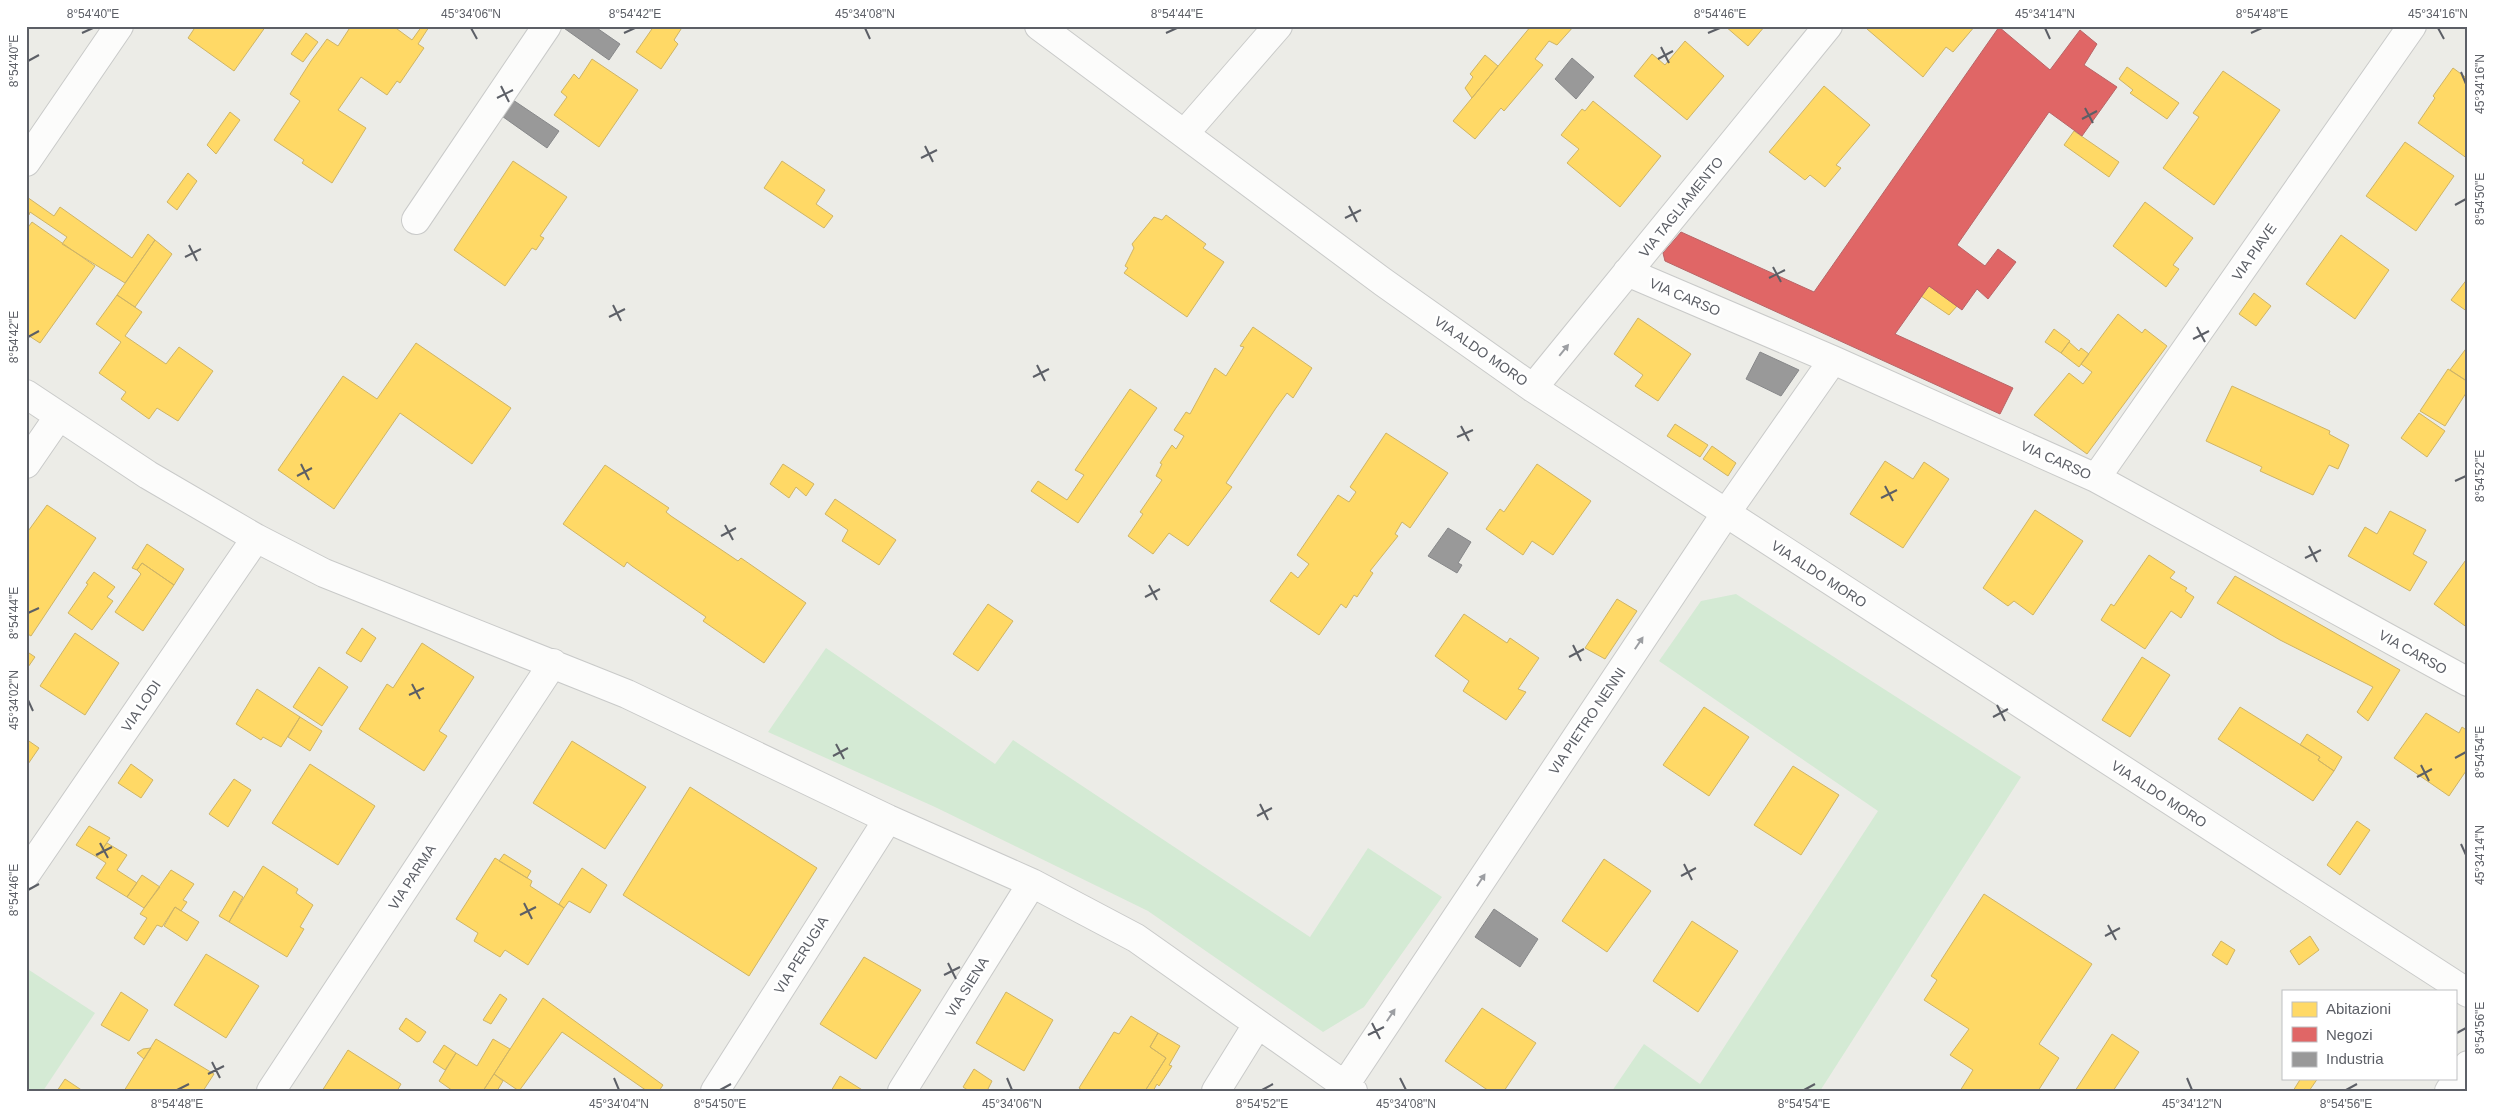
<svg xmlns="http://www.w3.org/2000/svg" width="2494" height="1117" font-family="Helvetica,sans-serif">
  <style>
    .green { fill: #d4ead4 }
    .homes { fill: #ffd966; stroke: #ceb466 }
    .shops { fill: #e06666; stroke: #b86466 }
    .industry { fill: #999; stroke: #87888a }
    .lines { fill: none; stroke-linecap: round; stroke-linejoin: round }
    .street-casing { stroke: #c9cac9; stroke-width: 30 }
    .street { stroke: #fcfcfb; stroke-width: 28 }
    .oneway { fill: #9c9ea2 }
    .ticks { fill: none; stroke: #5c5f66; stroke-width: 2 }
    .labels { text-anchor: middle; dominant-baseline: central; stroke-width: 5; stroke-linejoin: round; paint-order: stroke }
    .street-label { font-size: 14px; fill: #5c5f66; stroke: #fff }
    .neatline { fill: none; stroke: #5c5f66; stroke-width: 2 }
    .ticks-label { font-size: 12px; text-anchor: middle; fill: #5c5f66 }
  </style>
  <rect width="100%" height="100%" fill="#ecece7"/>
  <path class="green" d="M1736,594L2021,777L1820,1091H1612L1644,1044L1700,1084L1878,811L1659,661L1701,601Z
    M826,648L995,764L1013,740L1310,937L1368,848L1442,897L1364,1007L1323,1032L1148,911L935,807L768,732Z
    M26,968L95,1013L43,1091H26Z"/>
  <path class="homes" d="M196,26H266L234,71L188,38Z
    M351,26H393L412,40L422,26L429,27L418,44L424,48L400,83L397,81L387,95L361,77L338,110L366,128L332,183L302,163L304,160L274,140L300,101L290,94L311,61L327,39L338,46Z
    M654,26H683L674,40L678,44L661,69L636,52Z
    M1531,26H1574L1557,45L1549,41L1535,59L1543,65L1504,111L1501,108L1475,139L1453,121Z
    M1725,26H1765L1748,46Z
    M1869,26H1975L1953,52L1946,47L1923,77L1867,29Z
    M306,33L318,42L303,62L291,54Z
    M1685,41L1724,76L1687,120L1634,76L1652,54L1665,65Z
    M1485,55L1498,66L1472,98L1465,88L1473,77L1470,74Z
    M592,59L638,90L599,147L554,115L567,97L561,92L574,74L579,79Z
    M2127,67L2179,103L2167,119L2130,93L2133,90L2119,79Z
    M2453,68L2468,79V159L2418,123L2435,98L2433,96Z
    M2223,71L2280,110L2214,205L2163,168L2199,117L2193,113Z
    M1824,86L1870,125L1836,165L1841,168L1825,187L1810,175L1805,180L1769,152Z
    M1593,101L1661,156L1620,207L1567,163L1579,149L1561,135L1582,109L1585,111Z
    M230,112L240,120L216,154L207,145Z
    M2074,131L2119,162L2109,177L2064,145Z
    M2405,142L2454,176L2416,231L2366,196Z
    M513,161L567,197L540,236L544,238L536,250L532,248L505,286L454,250Z
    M782,161L825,190L816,204L833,216L824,228L764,188Z
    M188,173L197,181L177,210L167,202Z
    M27,197L54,216L60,207L132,258L148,234L155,240L125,283L62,244L67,237L30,212L29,215L26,214Z
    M2145,202L2193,238L2173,265L2179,269L2166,287L2113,246Z
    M1166,215L1206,244L1203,248L1224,262L1187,317L1124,273L1128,268L1125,266L1134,248L1132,244L1154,217L1162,220Z
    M32,222L95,266L40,343L26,334V230Z
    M2341,235L2389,270L2355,319L2306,284Z
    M155,240L172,254L135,307L117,295Z
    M2468,278V312L2451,300Z
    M1929,286L1957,306L1949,315L1921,296Z
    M2254,293L2271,306L2256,326L2239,314Z
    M117,295L142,312L125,336L166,364L179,347L213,371L178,421L157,408L149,419L121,399L126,392L99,373L121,342L96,324Z
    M2118,314L2142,333L2145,329L2167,346L2087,454L2034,415L2069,373L2083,384L2092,372L2081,364Z
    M1638,318L1691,354L1658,401L1635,386L1643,375L1614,354Z
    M1253,327L1312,368L1293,398L1287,393L1276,408L1226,483L1232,487L1189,545L1188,546L1169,533L1153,554L1128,536L1143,514L1140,512L1162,480L1156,476L1162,464L1160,463L1172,445L1176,449L1184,436L1174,430L1186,412L1190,414L1215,368L1226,376L1244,347L1240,346Z
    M2054,329L2070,341L2061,353L2045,342Z
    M2069,342L2079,351L2081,348L2089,354L2079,367L2061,353Z
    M416,343L511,408L472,464L400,413L334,509L278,470L343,376L377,399Z
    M2468,346V381H2467L2450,370Z
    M2448,369L2468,382V390L2445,426L2420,411Z
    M2232,386L2330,431L2329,434L2349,445L2338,469L2329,465L2313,495L2260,471L2262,467L2206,441Z
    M1130,389L1157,408L1078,523L1031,491L1038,481L1067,500L1084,475L1075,470Z
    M2419,413L2445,431L2427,457L2401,438Z
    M1675,424L1708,445L1700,457L1667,436Z
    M1386,433L1448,473L1410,528L1402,522L1395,534L1398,536L1370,571L1373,573L1357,597L1354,595L1346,608L1341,604L1319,635L1270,601L1291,572L1298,578L1309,564L1297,555L1338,495L1349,502L1356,492L1350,487Z
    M1712,446L1736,463L1728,476L1703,459Z
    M1885,461L1913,479L1924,462L1949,479L1903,548L1850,514Z
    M783,464L814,484L806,496L796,487L789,498L770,484Z
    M1537,464L1591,501L1553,555L1532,541L1523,555L1486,529L1500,509L1504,512Z
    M605,465L669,508L666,512L671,516L738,561L741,558L806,603L764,663L703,621L706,617L632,566L627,562L624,567L563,524Z
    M835,499L896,540L879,565L842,541L848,530L825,514Z
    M47,505L96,538L31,636L26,633V534Z
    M2035,510L2083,541L2033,615L2014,601L2008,606L1983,588Z
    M2390,511L2426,530L2413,554L2427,562L2410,591L2348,556L2365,527L2377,534Z
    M147,544L184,569L174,585L142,563L137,570L132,568Z
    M2149,555L2175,572L2170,578L2187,588L2185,591L2194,597L2181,618L2171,611L2145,649L2101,620L2111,604L2114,606Z
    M2468,557V628L2434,604Z
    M142,563L174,585L143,631L115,612L141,574L137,570Z
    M94,572L115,587L107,597L113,601L92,630L68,613L88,584L86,583Z
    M2235,576L2400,670L2368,721L2357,712L2373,687L2280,640L2217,603Z
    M1617,599L1637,611L1605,659L1585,648Z
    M988,604L1013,621L978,671L953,654Z
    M1464,614L1507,643L1510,638L1539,658L1518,689L1526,692L1506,720L1463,691L1469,681L1435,656Z
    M362,628L376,638L361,662L346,653Z
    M75,633L119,663L85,715L40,686Z
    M422,643L474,677L439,731L447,736L424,771L359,729L387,684L393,688Z
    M26,651L35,657L26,670Z
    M2142,657L2170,675L2130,737L2102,720Z
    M319,667L348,687L322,726L293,707Z
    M257,689L300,717L281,747L263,737L261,740L236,724Z
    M1704,707L1749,737L1709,796L1663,765Z
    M2240,707L2320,757L2318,760L2334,771L2313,801L2218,739Z
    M2426,713L2459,733L2462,727L2468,731V768L2449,796L2394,758Z
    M300,717L322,731L310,751L288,737Z
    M2307,734L2342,757L2334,771L2318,760L2320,757L2300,745Z
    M26,739L39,748L26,767Z
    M572,741L646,787L605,849L533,803Z
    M131,764L153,780L141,798L118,783Z
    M310,764L375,806L338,865L272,823Z
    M1793,766L1839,795L1801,855L1754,825Z
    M234,779L251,790L228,827L209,814Z
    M690,787L817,868L749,976L623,895Z
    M2357,821L2370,830L2340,875L2327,865Z
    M89,826L110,838L97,857L76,845Z
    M107,843L127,855L117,870L137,883L127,897L96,878L106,863L97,857Z
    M504,854L531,871L527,878L499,861Z
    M495,858L532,881L530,886L564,908L528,965L505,950L500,957L474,941L478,933L456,919Z
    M1604,859L1651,891L1607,952L1562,921Z
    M263,866L298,889L296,893L313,905L300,927L304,929L287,957L229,922Z
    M582,868L607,885L590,913L569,901L564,908L559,904Z
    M171,870L194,884L183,900L187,902L181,911L175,907L162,927L157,925L144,945L134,938L147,918L140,914Z
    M142,875L160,887L144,908L127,897Z
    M234,891L243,897L229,922L219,916Z
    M1984,894L2092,964L2039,1044L2059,1058L2038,1091H1960L1973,1070L1950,1055L1969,1029L1924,1000L1937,980L1931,976Z
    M175,907L199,922L187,941L164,926Z
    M1692,921L1738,951L1698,1012L1653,981Z
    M2310,936L2319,950L2299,965L2290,951Z
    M2221,941L2235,950L2227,965L2212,955Z
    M206,954L259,986L226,1038L174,1005Z
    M864,957L921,990L876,1059L820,1024Z
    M121,992L148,1010L129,1041L101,1025Z
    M1006,992L1053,1020L1024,1071L976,1043Z
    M500,994L507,999L491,1024L483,1020Z
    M543,998L663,1085L659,1091H647L562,1032L519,1091L494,1074Z
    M1482,1008L1536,1043L1504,1091H1489L1445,1061Z
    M1131,1016L1158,1033L1150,1047L1166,1058L1145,1091H1083L1079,1088L1114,1032L1119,1034Z
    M406,1018L426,1032L420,1041L417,1042L399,1029Z
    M1158,1033L1180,1046L1169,1065L1172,1066L1159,1086L1157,1084L1153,1091H1145L1166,1058L1150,1047Z
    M2112,1034L2139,1052L2113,1091H2075Z
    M156,1039L214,1074L203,1091H124Z
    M493,1039L510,1049L483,1091H453L439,1081L456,1053L477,1066Z
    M444,1045L456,1053L445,1070L433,1062Z
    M151,1048L144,1059L137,1053L143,1049Z
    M348,1050L401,1084L397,1091H322Z
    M974,1069L992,1081L987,1091H969L963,1087Z
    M494,1074L503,1081L497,1091H483Z
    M840,1076L864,1091H831Z
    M2301,1078H2318L2309,1091H2293Z
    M65,1079L83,1091H57Z"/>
  <path class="shops" d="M1999,27L2050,70L2080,30L2097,44L2084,65L2117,87L2082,136L2049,112L1957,245L1985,266L1998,249L2016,262L1988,299L1977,289L1962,310L1929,286L1895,334L2013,388L2000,414L1665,261L1663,253L1681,232L1814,292Z"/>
  <path class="industry" d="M561,26H594L620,44L609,60Z
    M1572,58L1594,77L1576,99L1555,79Z
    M510,98L559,131L547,148L499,114Z
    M1760,352L1799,370L1781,396L1746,379Z
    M1448,528L1471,542L1458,563L1462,565L1457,573L1428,556Z
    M1494,909L1538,939L1520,967L1475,937Z"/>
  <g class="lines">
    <g class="street-casing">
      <path id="street" d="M1039,26L1383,282L1533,388L2468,993
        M1185,133L1278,26
        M26,162L119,26
        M416,220L547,26
        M1627,272L1833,360L2096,478L2468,682
        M1533,388L1828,26
        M26,394L148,475L256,538L324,573L627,694L888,819L1032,883L1136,938L1353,1091
        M26,464L59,416
        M2096,478L2412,26
        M26,874L256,538
        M1345,1085L1726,513L1833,360
        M271,1091L553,663
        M715,1091L888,819
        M902,1091L1032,883
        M1216,1091L1257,1025
        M2449,1091L2468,1065"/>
    </g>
    <use href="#street" class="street"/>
  </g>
  <defs><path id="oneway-solid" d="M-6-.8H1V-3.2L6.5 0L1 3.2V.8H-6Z" transform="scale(1.25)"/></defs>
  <g class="oneway">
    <use href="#oneway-solid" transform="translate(1564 350) rotate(-51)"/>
    <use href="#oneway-solid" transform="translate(1639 643) rotate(-56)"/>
    <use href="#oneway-solid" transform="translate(1481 880) rotate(-56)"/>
    <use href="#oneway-solid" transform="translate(1391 1015) rotate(-56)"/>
  </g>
  <path class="ticks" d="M471,28L477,39M865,28L870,39M2045,28L2050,39M2438,28L2444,39M82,33L93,28M624,33L635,28M1166,33L1177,28M1708,33L1720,28M2251,33L2262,28M1661,47L1669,63M1658,59L1673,51M28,61L39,55M2461,72L2466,84M501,86L509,102M497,98L513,90M2085,108L2093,123M2082,119L2097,111M925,146L933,162M921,158L937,150M2455,205L2466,199M1349,206L1357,222M1345,218L1361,210M189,245L197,261M185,257L201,249M1773,267L1781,282M1769,278L1785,270M613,305L621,321M609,317L625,309M2197,327L2205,342M28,337L39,331M2193,339L2209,331M1037,365L1045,381M1033,377L1049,369M1461,426L1469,441M1457,437L1473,430M301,464L309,480M297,476L312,468M2455,481L2466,476M1885,486L1893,501M1881,498L1897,490M725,525L733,540M721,536L736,528M2309,546L2317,562M2305,558L2321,550M1149,585L1157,600M1145,597L1160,589M28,613L39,608M1573,645L1581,661M1569,657L1584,649M412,684L420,699M409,695L424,688M28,700L33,711M1997,705L2005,721M1993,717L2008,709M836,744L844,759M833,756L848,748M2455,758L2466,752M2421,765L2429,781M2417,777L2432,769M1260,804L1268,820M1257,816L1272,808M100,843L108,858M2461,844L2466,855M96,855L112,847M1684,864L1692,880M1681,876L1696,868M28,890L39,884M524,903L532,919M520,915L536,907M2108,925L2116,940M2105,936L2120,928M948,963L956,979M944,975L960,967M1372,1023L1380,1039M2455,1034L2466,1028M1368,1035L1384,1027M212,1062L220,1078M208,1074L224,1066M614,1078L619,1090M1007,1078L1012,1090M1400,1078L1406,1090M2187,1078L2192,1090M177,1090L189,1084M720,1090L731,1084M1262,1090L1273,1084M1804,1090L1815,1084M2346,1090L2357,1084"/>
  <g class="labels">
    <g class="street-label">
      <text transform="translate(1681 207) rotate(-51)">VIA TAGLIAMENTO</text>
      <text transform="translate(2254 252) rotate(-55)">VIA PIAVE</text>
      <text transform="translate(1685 297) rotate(23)">VIA CARSO</text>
      <text transform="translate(1481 351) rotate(35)">VIA ALDO MORO</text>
      <text transform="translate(2056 460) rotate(24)">VIA CARSO</text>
      <text transform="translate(1819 574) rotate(33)">VIA ALDO MORO</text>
      <text transform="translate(2413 652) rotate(29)">VIA CARSO</text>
      <text transform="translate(141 706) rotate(-56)">VIA LODI</text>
      <text transform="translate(1587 721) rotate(-56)">VIA PIETRO NENNI</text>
      <text transform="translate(2159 794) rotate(33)">VIA ALDO MORO</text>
      <text transform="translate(412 877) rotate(-57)">VIA PARMA</text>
      <text transform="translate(801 955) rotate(-58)">VIA PERUGIA</text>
      <text transform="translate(967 987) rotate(-58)">VIA SIENA</text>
    </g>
  </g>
  <rect width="2494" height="1117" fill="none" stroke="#ffffff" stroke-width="55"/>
  <rect x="2282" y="990" width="175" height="90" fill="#ffffff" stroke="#bebfc2"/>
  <rect x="2292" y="1002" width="25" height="15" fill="#ffd966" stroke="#bebfc2"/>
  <text x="2326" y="1014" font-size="15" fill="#5c5f66">Abitazioni</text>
  <rect x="2292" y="1027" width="25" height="15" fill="#e06666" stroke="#bebfc2"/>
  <text x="2326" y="1040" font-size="15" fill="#5c5f66">Negozi</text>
  <rect x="2292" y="1052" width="25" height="15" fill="#999999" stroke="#bebfc2"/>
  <text x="2326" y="1064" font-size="15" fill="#5c5f66">Industria</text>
  <rect x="28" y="28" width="2438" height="1062" class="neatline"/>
  <g class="ticks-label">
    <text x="93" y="18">8°54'40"E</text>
    <text x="471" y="18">45°34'06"N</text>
    <text x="635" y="18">8°54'42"E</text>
    <text x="865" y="18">45°34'08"N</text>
    <text x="1177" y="18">8°54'44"E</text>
    <text x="1720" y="18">8°54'46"E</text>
    <text x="2045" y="18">45°34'14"N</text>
    <text x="2262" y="18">8°54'48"E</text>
    <text x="2438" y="18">45°34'16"N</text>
    <text transform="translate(14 61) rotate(-90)" y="4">8°54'40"E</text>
    <text transform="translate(2480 84) rotate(-90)" y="4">45°34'16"N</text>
    <text transform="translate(2480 199) rotate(-90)" y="4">8°54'50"E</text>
    <text transform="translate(14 337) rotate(-90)" y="4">8°54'42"E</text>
    <text transform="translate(2480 476) rotate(-90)" y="4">8°54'52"E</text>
    <text transform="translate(14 613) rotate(-90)" y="4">8°54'44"E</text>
    <text transform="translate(14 700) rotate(-90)" y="4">45°34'02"N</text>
    <text transform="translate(2480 752) rotate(-90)" y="4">8°54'54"E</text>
    <text transform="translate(2480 855) rotate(-90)" y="4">45°34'14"N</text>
    <text transform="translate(14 890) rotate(-90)" y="4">8°54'46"E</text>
    <text transform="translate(2480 1028) rotate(-90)" y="4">8°54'56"E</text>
    <text x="177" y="1108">8°54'48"E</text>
    <text x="619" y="1108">45°34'04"N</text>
    <text x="720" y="1108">8°54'50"E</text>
    <text x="1012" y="1108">45°34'06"N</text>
    <text x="1262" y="1108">8°54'52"E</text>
    <text x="1406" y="1108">45°34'08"N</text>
    <text x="1804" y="1108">8°54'54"E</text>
    <text x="2192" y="1108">45°34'12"N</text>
    <text x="2346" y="1108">8°54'56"E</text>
  </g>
</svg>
